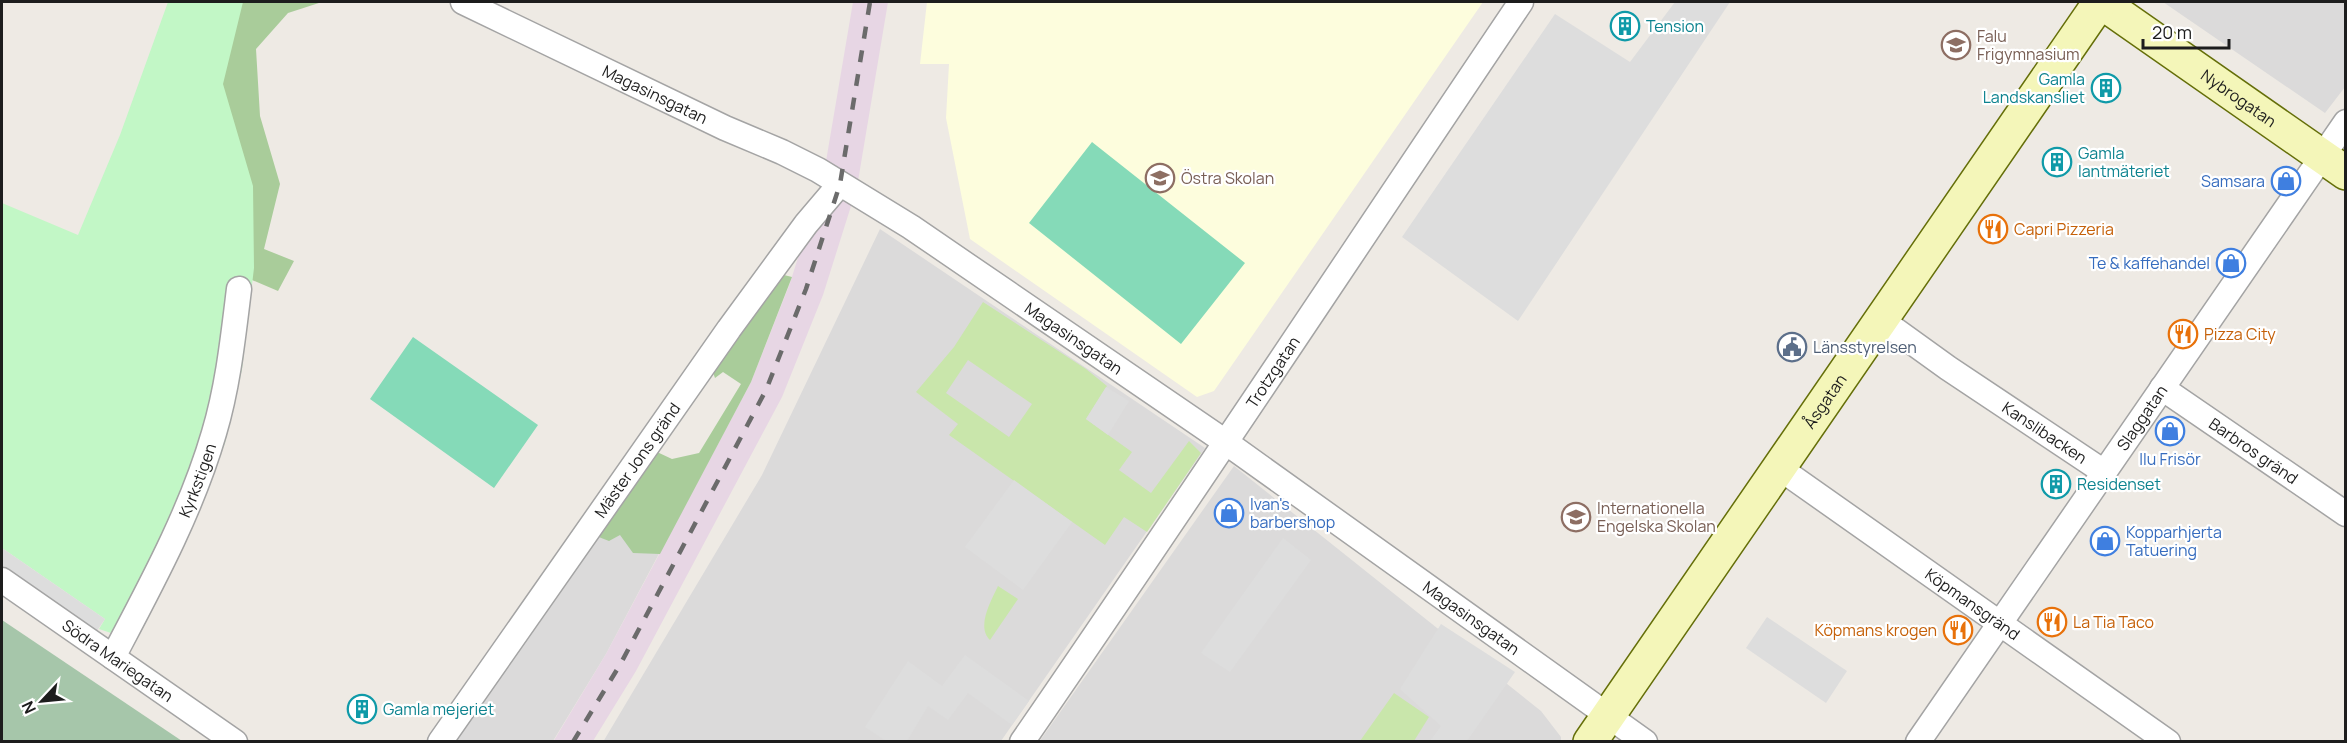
<svg xmlns="http://www.w3.org/2000/svg" width="2347" height="743" font-family="Manrope,sans-serif">
  <style>
    .residential { fill: #dbdada }
    .industrial { fill: #e7d6e4 }
    .education { fill: #fdfddd }
    .grass { fill: #c9e6ab; fill-rule: evenodd }
    .forest { fill: #a9cc9a }
    .cemetery { fill: #a6c6aa }
    .park { fill: #c2f7c6 }
    .pitch { fill: #85dab8 }
    .parking { fill: #ddd }
    .lines { fill: none; stroke-linecap: round; stroke-linejoin: round }
    .street-casing { stroke: #a4a4a4; stroke-width: 27 }
    .secondary-casing { stroke: #656f09; stroke-width: 36 }
    .street { stroke: #fff; stroke-width: 24 }
    .secondary { stroke: #f4f6b9; stroke-width: 33 }
    .rail { stroke: #6b6b6b; stroke-width: 4.5; stroke-dasharray: 12 12; stroke-linecap: butt }
    .labels { text-anchor: middle; dominant-baseline: central; stroke-width: 4.5; stroke-linejoin: round; paint-order: stroke }
    .culture-label { font-size: 16px; fill: #0d838f; stroke: #fff; text-anchor: start }
    .education-label { font-size: 16px; fill: #785e54; stroke: #fff; text-anchor: start }
    .street-label { font-size: 16px; fill: #1d1d1d; stroke: #fff }
    .shop-label { font-size: 16px; fill: #366cbe; stroke: #fff; text-anchor: end }
    .food-label { font-size: 16px; fill: #c56008; stroke: #fff; text-anchor: start }
    .service-label { font-size: 16px; fill: #4e5e75; stroke: #fff; text-anchor: start }
  </style>
  <rect width="100%" height="100%" fill="#eeeae4"/>
  <path class="residential" d="M2163,2H2345V87L2325,113Z
    M880,229L1205,448L1001,741L603,742L762,475Z
    M1234,466L1541,711L1561,737V742H1039Z
    M624,494L672,529L606,654L553,741L450,742Z"/>
  <path class="industrial" d="M853,2H888L857,187L823,295L782,397L636,671L593,741L553,742L606,654L751,382L790,283L823,179Z"/>
  <path class="education" d="M927,2H1483L1214,391L1197,397L970,239L946,118L949,64H920Z"/>
  <path class="grass" d="M983,302L1086,369L1107,386L1086,419L1132,452L1119,470L1151,493L1189,441L1201,453L1147,532L1124,517L1105,545L949,435L958,424L916,392L954,347ZM968,360L1032,404L1009,437L946,393Z
    M998,586L1018,599L990,640C976,627 991,601 998,586Z
    M1394,693L1429,717L1414,741H1360Z"/>
  <path class="forest" d="M182,2H322L288,13L256,49L260,116L280,184L264,249L294,261L278,291L224,268L210,345L176,348L149,296L100,353L58,360L20,331L2,348V233L98,267Z
    M780,274L792,277L751,382L660,554L633,553L620,535L609,541L591,534L657,452L672,459L699,453L741,384L723,372L715,378L708,358Z"/>
  <path class="cemetery" d="M2,620L182,741H2Z"/>
  <path class="park" d="M168,2H243L223,84L253,186L254,268L242,369L225,443L205,497L135,641L99,629L105,619L2,548V203L78,235L120,135Z"/>
  <path class="pitch" d="M1092,142L1245,263L1181,344L1029,223Z
    M413,337L538,425L494,488L370,399Z"/>
  <path class="parking" d="M1675,2H1730L1518,321L1402,237L1555,14L1630,62Z
    M1106,387L1129,401L1108,435L1086,419Z
    M1014,480L1072,522L1023,590L965,547Z
    M1283,538L1311,560L1230,672L1201,653Z
    M2,548L105,619L92,638L2,576Z
    M1767,617L1847,671L1826,703L1746,648Z
    M1441,624L1515,672L1467,741H1430L1441,726L1400,689Z
    M965,655L1029,701L1012,725L968,693L948,720L928,706L907,741H886L865,727L908,661L942,686Z"/>
  <g class="lines">
    <g class="street-casing">
      <g id="street">
        <path id="s1" d="M463,2L725,128L782,152L818,170L911,227L1224,441L1645,742"/>
        <path id="s2" d="M1880,319L1948,368L2104,472"/>
        <path id="s3" d="M2162,388L2346,514"/>
        <path id="s4" d="M1778,467L2168,742"/>
        <path id="s5" d="M2,580L235,742"/>
        <path id="s6" d="M113,657C151,585 191,512 214,433C228,386 233,338 239,289"/>
        <path id="s7" d="M440,742L729,329L806,224L840,184"/>
        <path id="s8" d="M1022,742C1191,497 1355,248 1521,2"/>
        <path id="s9" d="M1918,742L2346,122"/>
      </g>
    </g>
    <g class="secondary-casing">
      <g id="secondary">
        <path id="s10" d="M2101,2L2346,173"/>
        <path id="s11" d="M1590,742L2100,2"/>
      </g>
    </g>
    <use href="#street" class="street"/>
    <use href="#secondary" class="secondary"/>
    <path class="rail" d="M573,742L621,663L766,390L806,289L840,184L870,2"/>
  </g>
  <defs>
    <g id="building-ring" transform="scale(1.5)"><circle r="9.5" fill="#fff" stroke="#0f9aa8" stroke-width="1.5"/><path d="M-4-6H4V6H1V3H-1V6H-4ZM-2.5-4.3h1.7v1.8h-1.7ZM.8-4.3h1.7v1.8H.8ZM-2.5-1h1.7V.8h-1.7ZM.8-1h1.7V.8H.8Z" fill="#0f9aa8"/></g>
    <g id="school-ring" transform="scale(1.5)"><circle r="9.5" fill="#fff" stroke="#8d6e63" stroke-width="1.5"/><path d="M0-5L7-2L0 1L-7-2ZM-4 1L0 2.5L4 1V4Q0 6-4 4Z" fill="#8d6e63"/></g>
    <g id="shop-ring" transform="scale(1.5)"><circle r="9.5" fill="#fff" stroke="#3f7fe0" stroke-width="1.5"/><path d="M-5-2.5h2.3a2.7 3.5 0 0 1 5.4 0H5L5.5 6h-11ZM-1.5-2.5h3a1.5 2.3 0 0 0-3 0Z" fill="#3f7fe0"/></g>
    <g id="restaurant-ring" transform="scale(1.5)"><circle r="9.5" fill="#fff" stroke="#e8710a" stroke-width="1.5"/><path d="M-5-6h1v4h1v-4h1v4h1v-4h1v5L-1.5 .5V6h-2V.5L-5-1ZM5-6V6H3V1.5H1.5Q1.5-4 5-6Z" fill="#e8710a"/></g>
    <g id="civic-ring" transform="scale(1.5)"><circle r="9.5" fill="#fff" stroke="#5c6f8a" stroke-width="1.5"/><path d="M-.6-6.5H3V-4.5H.6V-3L4-1V1h2V6H-6V1h2V-1L-.6-3ZM-1.2 2.5V6h2.4V2.5Z" fill="#5c6f8a"/></g>
  </defs>
  <g fill-rule="evenodd">
    <use href="#building-ring" x="1625" y="26"/>
    <use href="#school-ring" x="1956" y="45"/>
    <use href="#building-ring" x="2106" y="88"/>
    <use href="#building-ring" x="2057" y="162"/>
    <use href="#school-ring" x="1160" y="178"/>
    <use href="#shop-ring" x="2286" y="181"/>
    <use href="#restaurant-ring" x="1993" y="229"/>
    <use href="#shop-ring" x="2231" y="263"/>
    <use href="#restaurant-ring" x="2183" y="334"/>
    <use href="#civic-ring" x="1792" y="347"/>
    <use href="#shop-ring" x="2170" y="431"/>
    <use href="#building-ring" x="2056" y="484"/>
    <use href="#shop-ring" x="1229" y="513"/>
    <use href="#school-ring" x="1576" y="517"/>
    <use href="#shop-ring" x="2105" y="541"/>
    <use href="#restaurant-ring" x="2052" y="622"/>
    <use href="#restaurant-ring" x="1958" y="630"/>
    <use href="#building-ring" x="362" y="709"/>
  </g>
  <g class="labels">
    <g class="culture-label">
      <text x="1646" y="26">Tension</text>
      <text x="2085" y="79" text-anchor="end">Gamla<tspan x="2085" dy="18">Landskansliet</tspan></text>
      <text x="2078" y="153">Gamla<tspan x="2078" dy="18">lantmäteriet</tspan></text>
      <text x="2077" y="484">Residenset</text>
      <text x="383" y="709">Gamla mejeriet</text>
    </g>
    <g class="education-label">
      <text x="1977" y="36">Falu<tspan x="1977" dy="18">Frigymnasium</tspan></text>
      <text x="1181" y="178">Östra Skolan</text>
      <text x="1597" y="508">Internationella<tspan x="1597" dy="18">Engelska Skolan</tspan></text>
    </g>
    <g class="street-label">
      <text stroke="none"><textPath href="#s1" startOffset="213">Magasinsgatan</textPath></text>
      <text stroke="none"><textPath href="#s10" startOffset="168">Nybrogatan</textPath></text>
      <text stroke="none"><textPath href="#s1" startOffset="699">Magasinsgatan</textPath></text>
      <text stroke="none"><textPath href="#s8" startOffset="447">Trotzgatan</textPath></text>
      <text stroke="none"><textPath href="#s11" startOffset="414">Åsgatan</textPath></text>
      <text stroke="none"><textPath href="#s9" startOffset="394">Slaggatan</textPath></text>
      <text stroke="none"><textPath href="#s2" startOffset="200">Kanslibacken</textPath></text>
      <text stroke="none"><textPath href="#s3" startOffset="111">Barbros gränd</textPath></text>
      <text stroke="none"><textPath href="#s7" startOffset="344">Mäster Jons gränd</textPath></text>
      <text stroke="none"><textPath href="#s6" startOffset="196">Kyrkstigen</textPath></text>
      <text stroke="none"><textPath href="#s4" startOffset="238">Köpmansgränd</textPath></text>
      <text stroke="none"><textPath href="#s1" startOffset="1185">Magasinsgatan</textPath></text>
      <text stroke="none"><textPath href="#s5" startOffset="141">Södra Mariegatan</textPath></text>
    </g>
    <g class="shop-label">
      <text x="2265" y="181">Samsara</text>
      <text x="2210" y="263">Te &amp; kaffehandel</text>
      <text x="2170" y="459" text-anchor="middle">Ilu Frisör</text>
      <text x="1250" y="504" text-anchor="start">Ivan's<tspan x="1250" dy="18">barbershop</tspan></text>
      <text x="2126" y="532" text-anchor="start">Kopparhjerta<tspan x="2126" dy="18">Tatuering</tspan></text>
    </g>
    <g class="food-label">
      <text x="2014" y="229">Capri Pizzeria</text>
      <text x="2204" y="334">Pizza City</text>
      <text x="2073" y="622">La Tia Taco</text>
      <text x="1937" y="630" text-anchor="end">Köpmans krogen</text>
    </g>
    <g class="service-label">
      <text x="1813" y="347">Länsstyrelsen</text>
    </g>
  </g>
  <rect width="2347" height="743" fill="none" stroke="#1d1d1d" stroke-width="6"/>
  <g transform="translate(42 701) rotate(244)" stroke="#ffffff" stroke-width="4.5" paint-order="stroke">
  <path d="M0-4.5L10 22L0 15L-10 22Z" fill="#1d1d1d"/>
  <text y="-9" font-size="16" font-weight="bold" text-anchor="middle" fill="#1d1d1d">N</text>
  </g>
  <path d="M2143 39v9h86v-9" fill="none" stroke="#1d1d1d" stroke-width="3"/>
  <text x="2152" y="39" font-size="18" fill="#1d1d1d" stroke="#ffffff" stroke-width="4.5" paint-order="stroke">20 m</text>
</svg>
